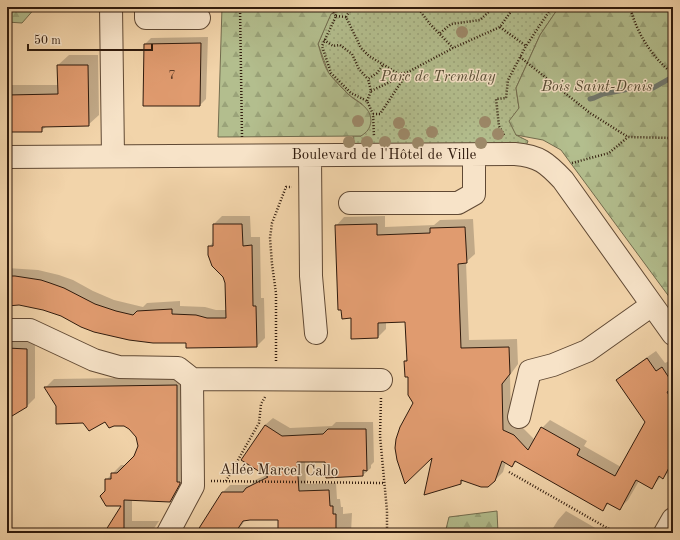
<svg xmlns="http://www.w3.org/2000/svg" width="680" height="540" font-family="'Old Standard TT',serif">
  <style>
    .green { fill: url(#green-dots); stroke: #726c4e }
    .forest { fill: url(#forest-firs); stroke: #726c4e }
    .shadow { fill: #0003 }
    .lines { fill: none; stroke-linecap: round; stroke-linejoin: round }
    .stream { stroke: #717970; stroke-width: 5 }
    .building { fill: #e09b6f; stroke: #301b0d }
    .minor-casing { stroke: #604934; stroke-width: 24 }
    .path { stroke: #301b0d; stroke-width: 2.5; stroke-dasharray: 1 2; stroke-linecap: butt }
    .minor { stroke: #f7e3c8; stroke-width: 22 }
    .tree { fill: #9d8969 }
    .labels { text-anchor: middle; dominant-baseline: central; stroke-width: 3; stroke-linejoin: round; paint-order: stroke }
    .number-label { font-size: 13px; fill: #5c3b26 }
    .park-label { font-size: 15px; font-style: italic; fill: #574c34; stroke: #f7e3c8 }
    .street-label { font-size: 15px; fill: #301b0d; stroke: #f7e3c8 }
  </style>
  <defs>
    <pattern id="green-dots" width="8" height="8" patternUnits="userSpaceOnUse"><rect width="8" height="8" fill="#b3be8e"/><path d="M2 2h.1M6 6h.1" fill="none" stroke="#9aa379" stroke-width="1.8" stroke-linecap="round"/></pattern>
    <pattern id="forest-firs" width="22" height="20" patternUnits="userSpaceOnUse"><rect width="22" height="20" fill="#b3be8e"/><path d="M5 1l3.5 6h-7zM16 11l3.5 6h-7z" fill="#9aa379"/></pattern>
  </defs>
  <rect width="100%" height="100%" fill="#f2d4aa"/>
  <filter id="stains"><feTurbulence type="fractalNoise" baseFrequency=".005" numOctaves="4"/><feColorMatrix values="0 0 0 0 .2 0 0 0 0 .09 0 0 0 0 .02 0 0 0 .5 -.17"/></filter>
  <radialGradient id="worn" r=".72"><stop offset=".6" stop-color="#630" stop-opacity="0"/><stop offset="1" stop-color="#630" stop-opacity=".3"/></radialGradient>
  <path class="green" d="M348,7H559L540,35L516,88L519,108L516,135L528,141L526,146L355,147L353,136H361L362,104L349,95L329,74L318,44L331,13L346,9Z"/>
  <path class="forest" d="M7,7H36L22,23L7,22Z
    M222,7H348L346,9L331,14L318,44C321,53 324,68 331,76C336,82 342,88 348,94C357,103 371,106 371,121C370,129 367,132 361,136L218,137Z
    M559,7H673V73L669,80L673,89V302L561,150L543,140L516,135L509,121L519,108L516,88L540,35Z
    M497,511L498,533H445L449,517Z"/>
  <path class="shadow" d="M208,37L206,99L200,105L145,44L151,38Z
    M69,55H98L99,115L88,125L47,126L41,131H7V85H58V65Z
    M222,216H250L251,237H260L261,298H264L265,338L257,346L187,342L62,315L53,312L19,304L7,305V268L38,270L59,275L73,280L93,291L114,300L143,307L147,303L180,301V306L205,307L216,310H227L226,283L209,247L214,241V224Z
    M385,216V227L434,225L440,220L473,219L475,254L466,262L469,340L517,339L518,364L510,375L511,422L522,427L535,440L542,428L550,420L587,441L584,446L621,467L646,422L618,380L626,372L656,351L665,363L671,360L673,364V466L671,469L663,478L661,477L651,488L639,481L628,500L620,508L609,503L603,509L517,461L512,466L506,462L503,472L494,481L464,480L461,483L433,455L414,403L405,361L408,358L406,321H386V329L378,337L352,317L336,226L344,217Z
    M7,340H35V398L26,407L7,418Z
    M185,377L188,474L178,493L170,501L132,499V521H159L151,533H105L123,505L106,491V480L121,465H127L135,457L139,446L137,436L129,428L124,425L105,421L84,422L57,406L46,387L54,379Z
    M273,418L290,428L332,426L336,422H373L374,462L371,465V468L363,475L327,477L326,461H305L306,484L336,483L337,499H340L341,507H343V514L352,513L351,533H279V519L245,520L242,525L234,533H196L222,493L230,485H251L255,480L267,475L265,425Z
    M566,511L597,529L595,533H550L558,520Z"/>
  <g class="lines">
    <path class="stream" d="M590,99L594,98L603,94L629,89L653,88L669,79"/>
  </g>
  <path class="building" d="M201,43L200,106H143L144,44Z
    M57,65H88L89,126L42,127V132H7V95L58,94Z
    M213,224H242L243,246L252,245L253,306H256L257,347L186,348V343H153L129,340L94,332L81,327L61,316L43,310L19,305L7,306V276H15L41,280L50,283L64,288L95,304L116,311L133,315L137,311L172,309V314L196,315L207,318H226L225,283L223,277L212,266L208,255V246H213Z
    M377,224V235L430,233V228L465,227L467,263L458,264L461,348L509,347L510,374L502,384L503,430L514,435L528,450L541,427L580,449L577,455L615,476L645,422L616,380L647,358L656,371L662,367L673,384V388L667,392L673,402V460L663,479L659,476L652,489L636,480L620,510L607,503L603,511L515,461L512,467L502,461L495,481L488,487H481L461,480V484L424,495L432,458L405,484L397,460L395,448L396,439L400,427L413,403L408,395V377H405L404,361H407L405,322L378,323V338L351,339V318L342,319L341,310H338L335,225Z
    M7,348L27,349V407L7,419Z
    M177,385V482H180V484L170,502L124,500V533H104L121,506H106L100,496L105,491V479H111V473H117L134,456L138,446L136,437L129,429L124,426H114L109,428L105,422L89,431L83,423L56,424V406L44,387Z
    M265,425L282,436L323,434L328,429H366L367,471L363,470V476L326,478L325,462H297L299,491L329,490L330,506H333V514H336V533H278V520H250L243,521L235,533H196L222,492H243L246,488L268,477L241,460Z"/>
  <g class="lines">
    <g class="minor-casing">
      <path id="minor" d="M111,7L113,156
        M146,7V18H199
        M310,156L311,276L316,333
        M7,157L515,154C539,156 547,163 563,180L673,334
        M350,203H458L474,194V155
        M7,330H30L94,360L119,367L178,368L192,379L193,486L168,533
        M192,379L381,380
        M519,417L530,371L553,365L587,351L652,305
        M665,533L673,519"/>
    </g>
    <path class="path" d="M240,7L242,137
      M330,7L336,16L322,46L331,73L351,93L367,101L373,114L374,137
      M417,7L430,24L453,48
      M630,7C637,34 652,57 673,74
      M336,16L346,17L361,48L369,56L399,74L408,72L453,48L500,27L514,7
      M346,17L352,7
      M500,27L526,46
      M440,33L451,24L480,20L494,7
      M324,40L333,46L340,45L352,54L359,69L368,79
      M520,57L590,113L628,137L673,138
      M371,91L390,82L399,74
      M367,101L371,91L368,79L377,73L383,65
      M373,114H380L408,72
      M504,135L499,126L496,99L506,98L508,80L526,46L552,7
      M572,163L609,153L628,137
      M276,361V293L272,264L270,238L272,223L286,187H292
      M381,398L380,436L387,511V533
      M509,472L616,533
      M211,481L384,483
      M226,481L259,423L261,404L265,397"/>
    <use href="#minor" class="minor"/>
  </g>
  <g class="tree">
    <circle cx="462" cy="32" r="6"/>
    <circle cx="358" cy="121" r="6"/>
    <circle cx="485" cy="122" r="6"/>
    <circle cx="399" cy="123" r="6"/>
    <circle cx="432" cy="132" r="6"/>
    <circle cx="404" cy="134" r="6"/>
    <circle cx="498" cy="134" r="6"/>
    <circle cx="349" cy="142" r="6"/>
    <circle cx="367" cy="142" r="6"/>
    <circle cx="385" cy="142" r="6"/>
    <circle cx="418" cy="143" r="6"/>
    <circle cx="481" cy="143" r="6"/>
  </g>
  <g class="labels">
    <g class="number-label">
      <text x="172" y="75">7</text>
    </g>
    <g class="park-label">
      <text x="438" y="77">Parc de Tremblay</text>
      <text x="597" y="87">Bois Saint-Denis</text>
    </g>
    <g class="street-label">
      <text x="384" y="155">Boulevard de l'Hôtel de Ville</text>
      <text transform="translate(279 471) rotate(1)">Allée Marcel Callo</text>
    </g>
  </g>
  <rect width="680" height="540" fill="none" stroke="#f2d4aa" stroke-width="24"/>
  <rect x="8" y="8" width="664" height="524" fill="none" stroke="#301b0d" stroke-width="2"/>
  <rect x="12" y="12" width="656" height="516" fill="none" stroke="#301b0d"/>
  <path d="M28 44v6h124v-6" fill="none" stroke="#301b0d" stroke-width="2"/>
  <text x="34" y="44" font-size="12" fill="#301b0d" stroke="#f7e3c8" stroke-width="3" paint-order="stroke">50 m</text>
  <rect width="100%" height="100%" filter="url(#stains)"/>
  <rect width="100%" height="100%" fill="url(#worn)"/>
</svg>
